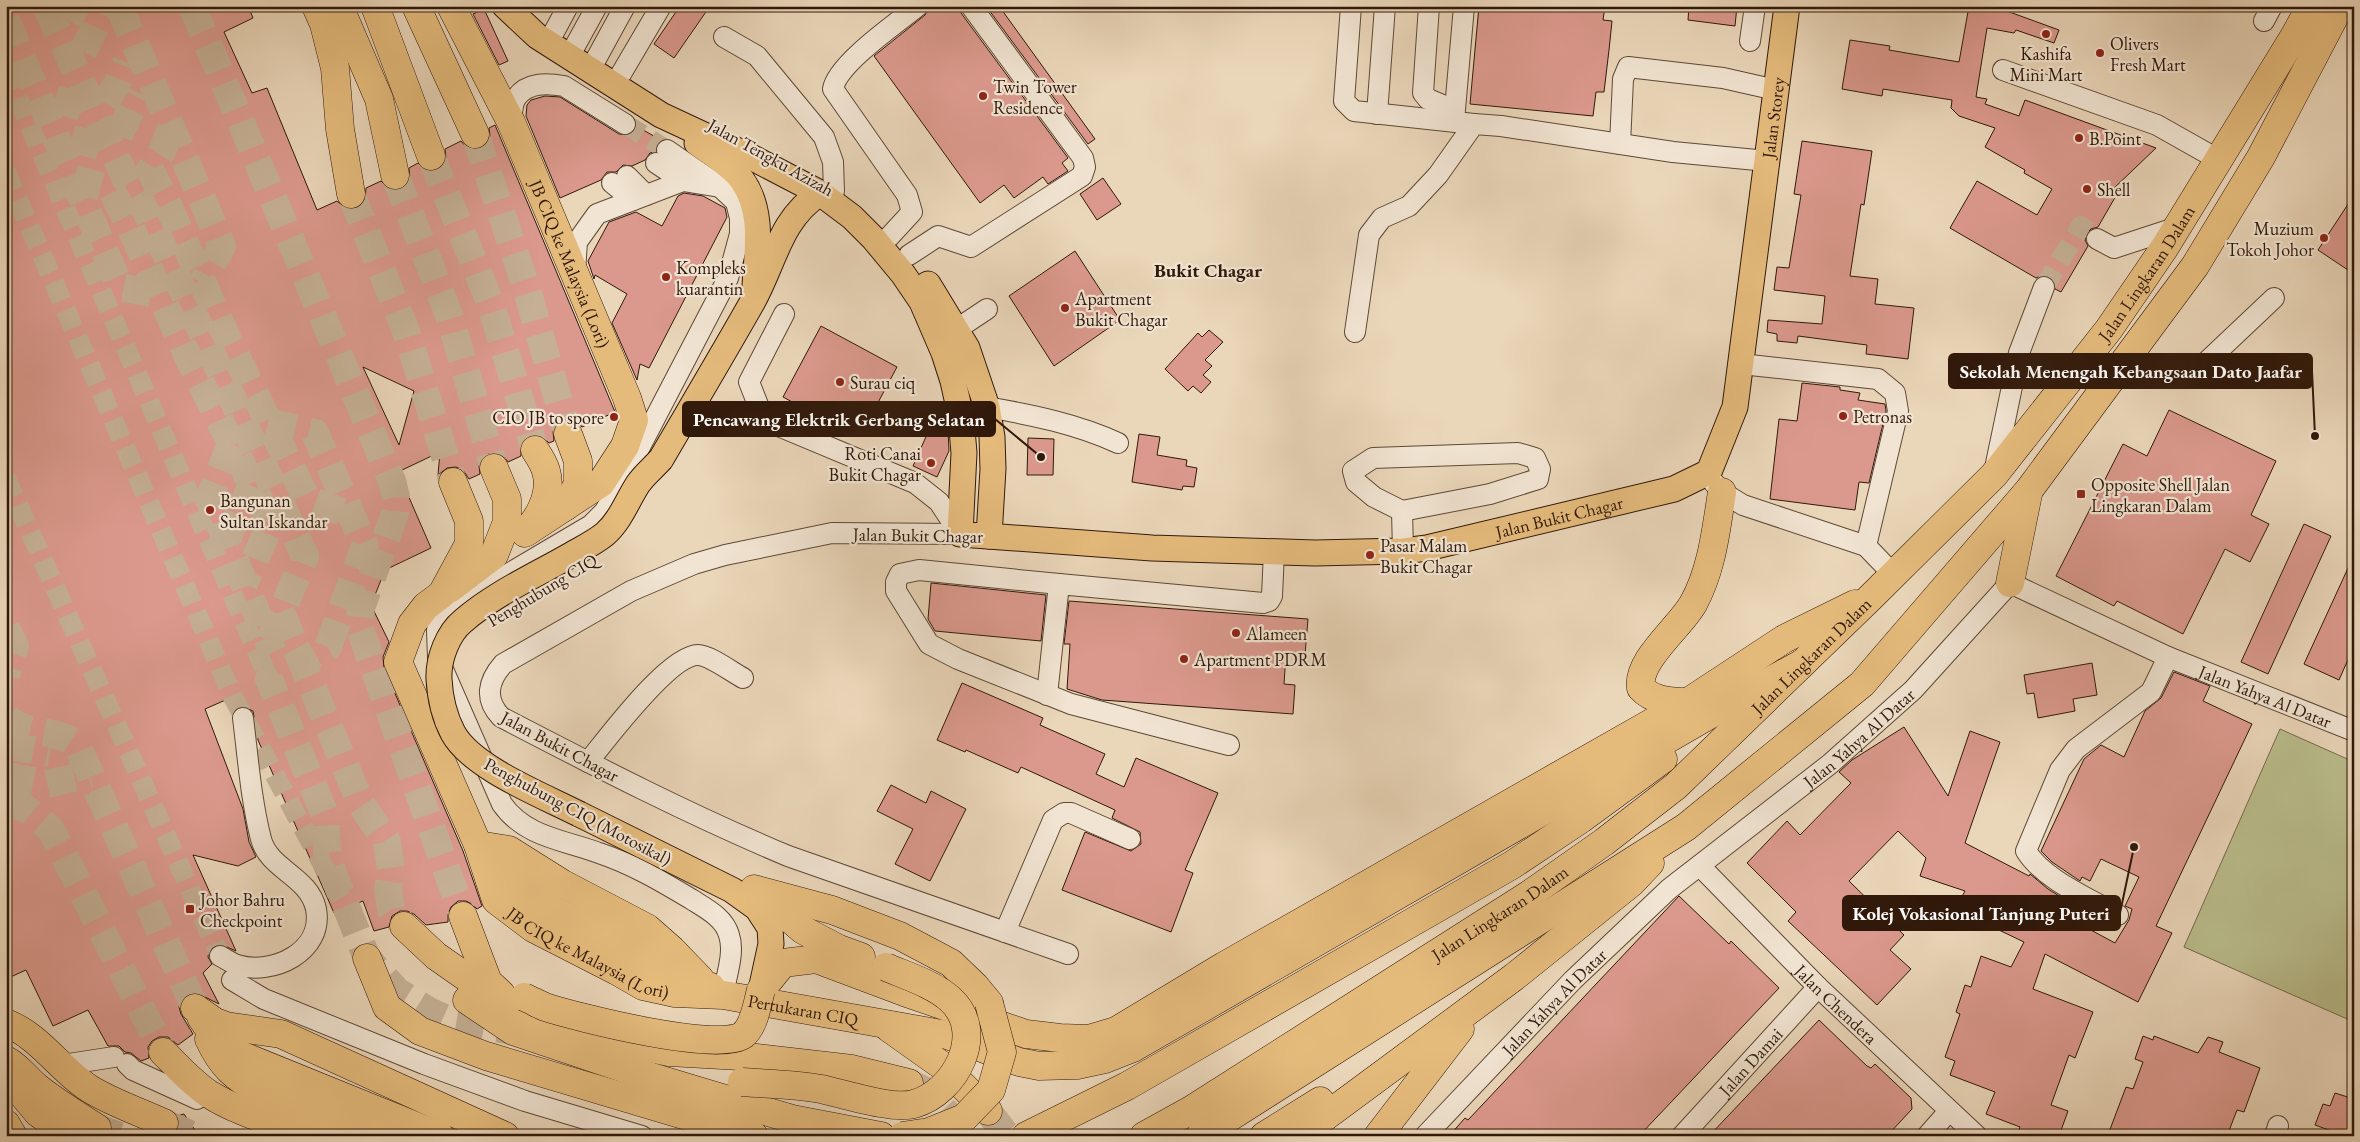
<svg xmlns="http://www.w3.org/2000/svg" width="2360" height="1142" font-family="'EB Garamond',serif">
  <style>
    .green { fill: #babd8d; stroke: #756a4c }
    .building { fill: #db998d; stroke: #30180a; fill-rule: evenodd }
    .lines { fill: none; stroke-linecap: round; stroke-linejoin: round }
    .minor-tunnel { stroke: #c5b096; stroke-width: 20; stroke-dasharray: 20 10; stroke-linecap: butt }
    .highway-tunnel { stroke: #c5b096; stroke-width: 28; stroke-dasharray: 28 14; stroke-linecap: butt }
    .minor-casing { stroke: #5e4836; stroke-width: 22 }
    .major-casing { stroke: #30180a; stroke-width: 27 }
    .highway-casing { stroke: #30180a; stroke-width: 29 }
    .minor { stroke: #f1e4d2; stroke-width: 20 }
    .major { stroke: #e5bb7c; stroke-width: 25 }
    .highway { stroke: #e5bb7c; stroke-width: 28 }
    .major-bridge-casing { stroke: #30180a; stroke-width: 27; stroke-linecap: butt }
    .highway-bridge-casing { stroke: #30180a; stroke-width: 29; stroke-linecap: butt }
    .major-bridge { stroke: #e5bb7c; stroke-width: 25 }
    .highway-bridge { stroke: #e5bb7c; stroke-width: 28 }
    .poi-dot { fill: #8f2418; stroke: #f1e4d2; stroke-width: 2 }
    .labels { text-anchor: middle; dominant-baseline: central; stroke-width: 4.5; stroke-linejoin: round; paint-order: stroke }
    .poi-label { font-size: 18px; fill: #30180a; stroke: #f1e4d2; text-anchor: start }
    .street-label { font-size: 18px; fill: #30180a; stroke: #f1e4d2 }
    .neighbourhood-label { font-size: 19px; font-weight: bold; fill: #30180a; stroke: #f1e4d2 }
    .leader { fill: none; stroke: #30180a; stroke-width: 2 }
    .callout-dot { fill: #30180a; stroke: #f1e4d2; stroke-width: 2 }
    .callout { fill: #30180a; stroke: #30180a; stroke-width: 2 }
    .callout-label { font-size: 19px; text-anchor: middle; font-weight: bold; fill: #fff }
  </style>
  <rect width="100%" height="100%" fill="#ead6b9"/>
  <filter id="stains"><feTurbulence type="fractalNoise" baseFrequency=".004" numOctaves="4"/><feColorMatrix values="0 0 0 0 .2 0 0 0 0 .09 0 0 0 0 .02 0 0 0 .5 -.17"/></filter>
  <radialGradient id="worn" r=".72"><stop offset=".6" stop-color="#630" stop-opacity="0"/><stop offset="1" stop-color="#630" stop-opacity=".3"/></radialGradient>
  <path class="green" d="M2280,729L2354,762V1022L2184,947Z"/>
  <path class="building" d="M6,6H248L253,18L224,32L252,93L267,88L317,210L337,201L345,208L354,209L361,206L365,200L366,188L381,181L390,190H399L405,187L410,180L409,168L418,163L428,171L437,170L443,166L446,159L445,149L461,141L466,147L473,149L482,148L488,143L490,136L489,128L495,125L615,412L582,427L578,422L571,419L562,420L556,424L553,431L554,441L549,443L542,436L535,434L527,437L521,443V456L508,462L503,455L496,453L488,454L481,459L479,466L480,474L469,479L463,470L456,467L447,468L438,475L440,452L398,472L431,548L385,570L371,605L389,642L383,657L384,668L463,851L482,906L477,909L472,904L466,901H458L451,907L448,914V922L426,925L414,914L407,911H400L392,916L389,927L374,931L363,901L334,913L258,740L253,711L242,706L237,695L205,709L243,809L249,842L256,857L238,866L193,855L236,951L220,944L214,946L209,951L208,957L212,964L203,973L219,1004L197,993L189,994L182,999L179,1007L181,1014L193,1034L178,1045L168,1037H159L152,1041L148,1047L149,1058L141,1061L131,1053L125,1052L119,1046H108L88,1010L53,1026L26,970L6,979ZM363,367L414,391L399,445Z
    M680,6H710L674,58L654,44Z
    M930,6H959L961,13L1068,158L1062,163L1068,171L1048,184L1043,177L1014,198L1004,185L980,203L874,56L925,15Z
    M986,6H999L1095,139L1088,144Z
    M1479,6H1605L1603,20L1612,21L1609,50L1604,92H1596L1593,116L1470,104Z
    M1689,6H1737L1735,26L1688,20Z
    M1969,6H1993L2059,30L2054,43L2016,30L2014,33L1987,28L1976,97L1987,99L1985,104L2019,116L2025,100L2156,148L2111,191L2117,194L2098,227L2091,229L2087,233L2085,240L2088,246L2061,292L2055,289L2053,280L2049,276L2043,275L2036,278L1950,228L1977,181L2037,215L2052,189L2024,173L2025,170L1985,147L1995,128L1959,116L1951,108L1952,100L1883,89L1882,96L1842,89L1850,40L1890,46L1889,50L1959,62Z
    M484,9L508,61L499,65L473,14Z
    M545,96L560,97L619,134L630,135L636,126L661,140L657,144L656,151L650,153L645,160L632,166L623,165L616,172H607L601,180L560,198L526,116L527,105L531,100Z
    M1802,141L1872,151L1864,205L1861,204L1850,276L1878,279L1875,304L1914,308L1908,359L1866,354L1867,345L1798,336L1797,343L1777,341V334L1767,332L1768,320L1822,324L1825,296L1774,290L1777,267L1789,268L1801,195L1794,194Z
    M1103,178L1121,204L1097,220L1080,194Z
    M684,193L703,196L725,208L727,217L649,368L640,364L637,380L612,323L627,294L595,275L594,279L588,261L609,222L636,212L662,226L678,196Z
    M2354,195V274L2318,250Z
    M1075,251L1120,320L1054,366L1009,296Z
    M821,326L897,367L866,425L845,414L838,427L783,397Z
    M1209,330L1223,342L1205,360L1212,366L1203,375L1211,382L1201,393L1193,386L1188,391L1165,369L1198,333L1202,337Z
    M1802,383L1840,387V390L1860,393L1858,400L1885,404L1886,411L1869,483L1859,482L1855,510L1770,499L1779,419L1797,421Z
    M2169,410L2276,461L2251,515L2269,524L2250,562L2225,549L2183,634L2117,601L2114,606L2056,576L2123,444L2147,456Z
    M932,423L948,430L949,451L937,477L913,466Z
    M1139,434L1160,437L1157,455L1187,460L1186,466L1197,468L1194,487L1183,486L1182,490L1132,482Z
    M1028,438L1054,439L1053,475H1027Z
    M2304,524L2331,536L2268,674L2241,662Z
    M2354,555V646L2339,680L2304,664Z
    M931,583L1046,595L1041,641L935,631L928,619Z
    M1069,601L1308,619L1305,655L1286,654L1284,684L1295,685L1293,714L1102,700L1067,689L1070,644H1064Z
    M2092,663L2097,695L2073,699L2075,711L2038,718L2034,693L2027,694L2024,675Z
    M2174,672L2210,686L2203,701L2252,724L2156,926L2172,933L2138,1002L2045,954L2033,989L2093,1012L2075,1058L2069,1055L2051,1105L2068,1111L2059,1136H2017L2020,1127L1986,1114L1995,1092L1950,1075L1955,1061L1945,1057L1960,1014L1956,1012L1965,985L1971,987L1981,956L2011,967L2024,942L1955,909L1965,891L1920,876L1926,858L1898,831L1849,881L1904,935L1890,950L1911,969L1877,1005L1788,921L1796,912L1747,863L1787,821L1800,835L1851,783L1839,772L1852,760L1904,727L1948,796L1970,731L2000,742L1965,843L2029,876L2030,874L2048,889L2069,902L2063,915L2115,943L2129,920L2132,909L2125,906L2139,877L2101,859L2090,881L2082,877L2080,881L2052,862L2041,851L2084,759L2101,745L2124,757L2145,711L2161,698Z
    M962,683L1043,718L1040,725L1105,754L1096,774L1124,787L1136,758L1218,793L1185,870L1193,873L1171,932L1062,890L1085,832L1131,851L1141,844L1140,832L1112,818L1115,810L1021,767L1018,773L966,750L965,752L937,740Z
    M891,785L926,803L931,791L966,809L930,881L895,864L913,829L877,811Z
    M1679,896L1729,944L1731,941L1779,988L1639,1136H1449L1465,1118L1468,1120Z
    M1819,1020L1867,1066L1871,1068L1875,1064L1911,1098L1912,1109L1887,1136H1709Z
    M2143,1036L2153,1040L2154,1036L2198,1053L2208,1037L2223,1042L2219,1052L2260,1068L2244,1112L2237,1110L2227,1136H2119L2109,1132L2126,1087L2133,1089L2143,1062L2135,1059Z
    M2335,1093L2354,1099V1136H2345L2315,1125L2323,1104L2330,1106Z
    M184,1114L199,1136H173L178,1129L177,1116Z"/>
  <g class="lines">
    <path class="minor-tunnel" d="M6,71L269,679
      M625,124L667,150
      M6,172L233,697L346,908
      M2044,287L2081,226L2097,239
      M6,478L220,956"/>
    <path class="highway-tunnel" d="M46,6L126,179L147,213L305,556L269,642
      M119,6L222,246L202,283
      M192,6L392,481L396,497L395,513L361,608L359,626L463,916
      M6,20L120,287L161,295
      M68,20L76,6
      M83,52L103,10
      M55,99L94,111
      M105,103L117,84L126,62
      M171,129L162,151L150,170L169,207L228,340L307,499L351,515
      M475,134L527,290L568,434
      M119,135L139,93
      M72,139L111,148
      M431,156L491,305L535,450
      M395,175L450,318L494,468
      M74,179L111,189L130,226L189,359L271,523L244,584
      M351,194L407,334L453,482
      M268,422L315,433L365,546L328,647L269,679L325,815L327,852L333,874L367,958L397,991L429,1011L449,1020L513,1031
      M231,444L209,499L273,652
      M226,540L252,486
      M281,612L361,804L387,842L391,870L388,890L391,909L404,926
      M6,628L15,646L6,675
      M6,717C26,738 59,726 78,747L195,1008
      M6,745L50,753
      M6,776L47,784L90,774
      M6,803L25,808L51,830L163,1052
      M911,1084L926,1091L969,1136
      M988,1111L1007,1136
      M164,1123L194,1136
      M97,1128L119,1136"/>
    <g class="minor-casing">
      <g id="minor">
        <path d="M1351,6L1344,101L1354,111L1474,124"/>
        <path d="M1429,6L1423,93L1428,99L1454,110"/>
        <path d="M2264,21L2272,6"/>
        <path d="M554,32L568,6"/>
        <path d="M724,37L757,56L824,137L833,162L834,191"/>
        <path d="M1750,41L1755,6"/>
        <path d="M575,46L597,6"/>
        <path d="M596,59L625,6"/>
        <path d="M2003,70L2157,125L2219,160"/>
        <path d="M621,74L661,6"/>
        <path d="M1377,114L1385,6"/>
        <path d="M1454,121L1464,6"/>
        <path d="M511,122C512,115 512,104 516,98C527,82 547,83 564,86L625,124"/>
        <path d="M1620,144L1623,79L1628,67L1723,78L1776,90"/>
        <path d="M667,150L715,183"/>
        <path d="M656,163L683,181"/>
        <path d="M627,176L646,195"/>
        <path d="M612,183L633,200"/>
        <path d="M889,237L912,212L907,195L833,89C837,64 897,23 918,6"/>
        <path d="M2097,239L2114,248L2178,227"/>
        <path d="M909,255L938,236L971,247L1082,176L1085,167L1083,158L971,6"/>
        <path d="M575,271L577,242L597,214L683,181L720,187L736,202L740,218V234L728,278L616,493L604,512L591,525L449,609L441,619L437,630L438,658L502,804C525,837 564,840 599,853C632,864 661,881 691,899C705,908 724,917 729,935C735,953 726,976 723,995"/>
        <path d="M784,314L749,382L764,420L915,483L939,502L960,534"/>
        <path d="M957,329L987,309"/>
        <path d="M1355,332L1369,235L1382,218L1409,206L1438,175L1474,124L1501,126L1673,152L1767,161"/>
        <path d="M2126,359L2164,370L2201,367L2274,298"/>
        <path d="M1741,364L1878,379L1895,393L1898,411L1866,546"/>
        <path d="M987,407C1032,415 1077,424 1118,443"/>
        <path d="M1518,453L1535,458L1540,469L1538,479L1490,494L1402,511L1374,497L1356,482L1353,471L1373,458Z"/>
        <path d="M1994,473L2019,353L2044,287"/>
        <path d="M1714,483L1722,492L1743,505L1866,546L1893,574"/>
        <path d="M1402,511L1403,551"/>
        <path d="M960,534L832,533L725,555L694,564L631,591L503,664C488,681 484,699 501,717C595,766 690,815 788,856L1068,954"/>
        <path d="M1059,584L919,570L900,574L896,582V591L929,644L958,659L1071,704L1229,745"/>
        <path d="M1047,695L1059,584L1263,603L1269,601L1272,596L1274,552"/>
        <path d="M588,762C607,739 669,655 698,655C709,655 732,672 743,678"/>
        <path id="s1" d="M1700,866L1818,987L1977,1136"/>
        <path d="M2118,915C2089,898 2044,880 2026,851L2060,770L2076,749L2151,692L2168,657"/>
        <path d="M1005,932L1053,820L1064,813H1071L1130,839"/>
        <path d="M220,956C226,959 231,963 237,965C272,976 324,952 316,909C309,876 269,870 261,839C251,800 248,758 243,718"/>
        <path d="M232,980L264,999L424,1064L525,1101L642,1136"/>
        <path d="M127,1064L133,1070L197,1099"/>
        <path d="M62,1065L114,1057"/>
        <path id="s2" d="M1425,1136L1573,980L1669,889L1830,764L1913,690L2010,583L2168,657L2354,731"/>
        <path id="s3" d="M1682,1136L1818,987"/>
        <path d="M1927,1136L1949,1111"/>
        <path d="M2275,1136L2278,1126"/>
      </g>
    </g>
    <g class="major-casing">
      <g id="major">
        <path id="s4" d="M505,6L537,36L661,115L751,157L820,193L852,217L874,239L903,274L922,302L944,353L953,381L961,417L964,453L960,534L1152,548L1315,553L1403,551L1427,548L1674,489L1709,472L1735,407L1787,6"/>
        <path d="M697,143C712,154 731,165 742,180C764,211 757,250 755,286"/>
        <path d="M928,284L967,348L987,407L992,437L993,469L989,536"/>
        <path d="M661,459C692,406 723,354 753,301C775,261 780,219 820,193"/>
        <path d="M579,814L732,890L757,908L770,928L771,944L761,990"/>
      </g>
    </g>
    <g class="highway-casing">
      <g id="highway">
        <path d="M316,6L324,24L335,68L340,129L351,194"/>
        <path d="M339,6L379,99L395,175"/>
        <path d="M375,6L431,156"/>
        <path d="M416,6L475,134"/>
        <path id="s5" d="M451,6L511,122L627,398L634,420L625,446L601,483L525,533"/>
        <path id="s6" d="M453,482L469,521V544L442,594L426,606L412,624L398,662L478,845L496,900L533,928L617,971L643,986L675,993L723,995L947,1035L1019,1062L1039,1066L1077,1065L1105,1059L1133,1048L1730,703L1801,664"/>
        <path d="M566,506L578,484V461L568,434"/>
        <path d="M529,528C542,513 552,491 546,471C544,464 539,456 535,450"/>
        <path d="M2010,583L2028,494"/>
        <path d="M449,589L494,555L507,522V499L494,468"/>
        <path d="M1688,702C1671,702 1653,701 1641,688C1636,661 1680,627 1693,604C1712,570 1716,530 1722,492"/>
        <path d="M478,845L509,850L563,884L647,928L672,950L700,979"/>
        <path d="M484,852L513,883L553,910L637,953L662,968L711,987"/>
        <path d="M754,889L832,910L900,936L951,963L975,986L989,1003"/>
        <path d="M761,894L803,930L839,949L861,957"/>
        <path d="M463,916L488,982L501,994"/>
        <path d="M404,926L436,956L499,1000L603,1038L669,1052L740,1056L852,1069L909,1083"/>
        <path d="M367,958L387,1007L420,1031L486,1056L754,1136"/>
        <path d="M761,990L783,963L816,959L904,992L1026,1034L1060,1038L1089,1039L1116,1031L1224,966L1688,702L1784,639L1855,604"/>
        <path d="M467,1000L513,1031L638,1073L792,1119L881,1136"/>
        <path d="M195,1008L215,1022L226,1026L281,1034L505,1136"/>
        <path d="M201,1017L216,1039L233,1052L440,1136"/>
        <path d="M6,1023C40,1036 60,1070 90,1089C113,1103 140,1112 164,1123"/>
        <path d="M889,1028L944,1067L988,1111"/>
        <path d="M209,1039C222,1067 234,1077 261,1092L376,1136"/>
        <path d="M163,1052C178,1067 192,1083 209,1094C239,1113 277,1123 310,1136"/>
        <path d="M6,1060C19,1067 27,1079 38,1088C57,1103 77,1115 97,1128"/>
        <path d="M13,1083L38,1113L70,1136"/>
        <path d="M6,1124L13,1136"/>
        <path d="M1026,1136L1127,1086L1512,865L1581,819L1663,759"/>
        <path id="s7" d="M1144,1136L1191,1110L1530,894L1604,842L1676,786L1872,596L1994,475L2109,329L2165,247L2295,35L2311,6"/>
        <path d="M1200,1136L1686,827L1862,684L2029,490L2195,266L2261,157L2340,6"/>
        <path d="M1264,1136L1320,1101"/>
        <path d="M1299,1136L1514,977L1631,883L1650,863"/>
        <path d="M1378,1136L1460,1029"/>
      </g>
    </g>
    <use href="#minor" class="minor"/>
    <use href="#major" class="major"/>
    <use href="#highway" class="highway"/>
    <g class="major-bridge-casing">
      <path id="major-bridge" d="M579,814C544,796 472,768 453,733C444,716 440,698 439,679C438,659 448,633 463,621C494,594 534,576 569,556C581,549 594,543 605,534C620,521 627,501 638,484C644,475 654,467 661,459"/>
    </g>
    <g class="highway-bridge-casing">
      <path id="highway-bridge" d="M524,997C531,1000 538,1004 545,1007C576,1017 718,1053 743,1035C755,1025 757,1004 761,990
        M742,1082C768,1084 795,1084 821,1089C844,1094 893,1110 914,1104C956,1092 987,1032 950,999C933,984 907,976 886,967
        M902,1136L929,1132L964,1118L991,1090L1002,1052L989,1003"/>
    </g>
    <use href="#major-bridge" class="major-bridge"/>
    <use href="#highway-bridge" class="highway-bridge"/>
  </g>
  <g class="poi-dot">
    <circle cx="2046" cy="34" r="5"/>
    <circle cx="2100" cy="53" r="5"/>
    <circle cx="983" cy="96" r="5"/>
    <circle cx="2079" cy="138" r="5"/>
    <circle cx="2087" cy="189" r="5"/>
    <circle cx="2324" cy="238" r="5"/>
    <circle cx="666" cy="277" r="5"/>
    <circle cx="1065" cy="308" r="5"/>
    <circle cx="840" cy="382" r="5"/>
    <circle cx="1843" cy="416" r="5"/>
    <circle cx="614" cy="417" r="5"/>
    <circle cx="931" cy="463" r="5"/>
    <rect x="2076" y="489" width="10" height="10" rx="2.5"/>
    <circle cx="210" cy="510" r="5"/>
    <circle cx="1370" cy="555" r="5"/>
    <circle cx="1236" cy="633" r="5"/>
    <circle cx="1184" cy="659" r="5"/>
    <rect x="185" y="904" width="10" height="10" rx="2.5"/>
  </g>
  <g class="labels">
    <g class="poi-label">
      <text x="2110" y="43">Olivers<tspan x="2110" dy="21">Fresh Mart</tspan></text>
      <text x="2046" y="53" text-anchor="middle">Kashifa<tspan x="2046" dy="21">Mini Mart</tspan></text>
      <text x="993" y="86">Twin Tower<tspan x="993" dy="21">Residence</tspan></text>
      <text x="2089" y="138">B.Point</text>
      <text x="2097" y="189">Shell</text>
      <text x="2314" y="228" text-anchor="end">Muzium<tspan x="2314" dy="21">Tokoh Johor</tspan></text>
      <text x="676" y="267">Kompleks<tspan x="676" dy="21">kuarantin</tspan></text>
      <text x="1075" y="298">Apartment<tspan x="1075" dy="21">Bukit Chagar</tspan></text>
      <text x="850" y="382">Surau ciq</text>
      <text x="1853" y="416">Petronas</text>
      <text x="604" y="417" text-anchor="end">CIO JB to spore</text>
      <text x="921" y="453" text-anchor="end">Roti Canai<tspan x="921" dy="21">Bukit Chagar</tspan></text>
      <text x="2091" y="484">Opposite Shell Jalan<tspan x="2091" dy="21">Lingkaran Dalam</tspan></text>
      <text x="220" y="500">Bangunan<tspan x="220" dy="21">Sultan Iskandar</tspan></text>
      <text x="1380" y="545">Pasar Malam<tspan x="1380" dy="21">Bukit Chagar</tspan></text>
      <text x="1246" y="633">Alameen</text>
      <text x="1194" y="659">Apartment PDRM</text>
      <text x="200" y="899">Johor Bahru<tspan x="200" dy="21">Checkpoint</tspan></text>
    </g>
    <g class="street-label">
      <text stroke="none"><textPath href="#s4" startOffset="1880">Jalan Storey</textPath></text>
      <text transform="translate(771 157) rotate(29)">Jalan Tengku Azizah</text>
      <text stroke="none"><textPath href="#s5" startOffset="284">JB CIQ ke Malaysia (Lori)</textPath></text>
      <text stroke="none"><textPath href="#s7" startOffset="1335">Jalan Lingkaran Dalam</textPath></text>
      <text stroke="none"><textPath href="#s4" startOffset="1361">Jalan Bukit Chagar</textPath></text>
      <text transform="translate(918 535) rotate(1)">Jalan Bukit Chagar</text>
      <text transform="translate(542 590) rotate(-31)">Penghubung CIQ</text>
      <text stroke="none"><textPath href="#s7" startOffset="825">Jalan Lingkaran Dalam</textPath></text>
      <text stroke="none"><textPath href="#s2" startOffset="1086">Jalan Yahya Al Datar</textPath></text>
      <text stroke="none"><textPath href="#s2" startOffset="590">Jalan Yahya Al Datar</textPath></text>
      <text transform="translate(560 746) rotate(28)">Jalan Bukit Chagar</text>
      <text transform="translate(578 811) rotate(28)">Penghubung CIQ (Motosikal)</text>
      <text stroke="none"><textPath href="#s7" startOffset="420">Jalan Lingkaran Dalam</textPath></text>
      <text stroke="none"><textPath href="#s6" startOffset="570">JB CIQ ke Malaysia (Lori)</textPath></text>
      <text stroke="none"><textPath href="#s2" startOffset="186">Jalan Yahya Al Datar</textPath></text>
      <text stroke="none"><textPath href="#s1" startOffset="194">Jalan Chendera</textPath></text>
      <text stroke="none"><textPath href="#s6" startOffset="796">Pertukaran CIQ</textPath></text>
      <text stroke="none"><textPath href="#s3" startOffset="101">Jalan Damai</textPath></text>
    </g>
    <g class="neighbourhood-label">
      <text x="1208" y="270">Bukit Chagar</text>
    </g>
  </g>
  <path class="leader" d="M2315 436L2312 371M1041 457L995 419M2134 847L2120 913"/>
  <g class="callout-dot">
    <circle cx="2315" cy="436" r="5"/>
    <circle cx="1041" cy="457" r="5"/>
    <circle cx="2134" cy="847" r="5"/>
  </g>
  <g class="callout">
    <rect x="1949" y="354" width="363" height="34" rx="5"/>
    <rect x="683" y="402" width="312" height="34" rx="5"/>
    <rect x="1843" y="896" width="277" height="34" rx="5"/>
  </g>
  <g class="callout-label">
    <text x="2131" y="378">Sekolah Menengah Kebangsaan Dato Jaafar</text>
    <text x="839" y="426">Pencawang Elektrik Gerbang Selatan</text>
    <text x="1981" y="920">Kolej Vokasional Tanjung Puteri</text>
  </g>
  <rect width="2360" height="1142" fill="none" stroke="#ead6b9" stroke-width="25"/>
  <rect x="8" y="8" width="2345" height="1127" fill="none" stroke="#30180a" stroke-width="2.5"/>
  <rect x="12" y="12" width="2335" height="1117" fill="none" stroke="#30180a"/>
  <rect width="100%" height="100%" filter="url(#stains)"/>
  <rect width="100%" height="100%" fill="url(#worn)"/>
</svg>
